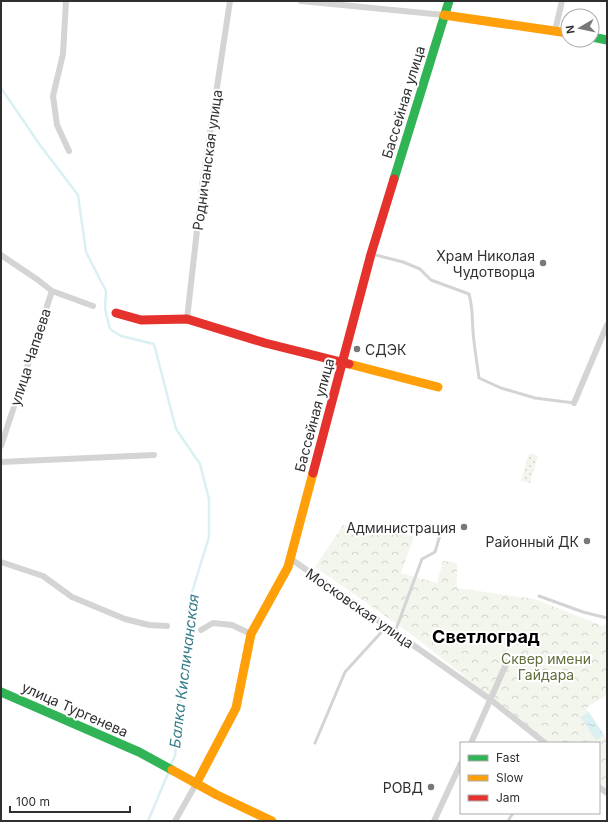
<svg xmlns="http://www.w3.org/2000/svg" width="608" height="822" font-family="Inter,sans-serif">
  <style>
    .grass { fill: url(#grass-dots) }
    .park { fill: url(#park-crowns) }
    .water { fill: url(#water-ripples) }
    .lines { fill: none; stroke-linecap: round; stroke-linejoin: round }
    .stream { stroke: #daf0f3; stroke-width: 2.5 }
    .lane { stroke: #d4d4d4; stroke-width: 3 }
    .street { stroke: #d4d4d4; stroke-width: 6 }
    .fast { stroke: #30b455; stroke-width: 9 }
    .slow { stroke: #ff9f0a; stroke-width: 9 }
    .jam { stroke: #e5322d; stroke-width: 9 }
    .poi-dot { fill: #787878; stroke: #fff; stroke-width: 1.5 }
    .labels { text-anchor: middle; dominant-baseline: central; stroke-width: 4; stroke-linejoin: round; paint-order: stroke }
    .street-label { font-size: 14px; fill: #303030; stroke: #fff }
    .poi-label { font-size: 14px; fill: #303030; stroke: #fff; text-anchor: end }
    .park-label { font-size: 14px; fill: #606e3b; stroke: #fff }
    .water-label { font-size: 15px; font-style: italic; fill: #367e89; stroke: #fff }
    .district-label { font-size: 18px; font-weight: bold; fill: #000; stroke: #fff }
  </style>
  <defs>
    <pattern id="grass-dots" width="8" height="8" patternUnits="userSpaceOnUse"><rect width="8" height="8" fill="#f3f6ed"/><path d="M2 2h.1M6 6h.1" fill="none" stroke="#d1d3cc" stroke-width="1.8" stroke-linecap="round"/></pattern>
    <pattern id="park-crowns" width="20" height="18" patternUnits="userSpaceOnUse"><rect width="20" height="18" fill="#f3f6ed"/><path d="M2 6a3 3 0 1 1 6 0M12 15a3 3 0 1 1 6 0" fill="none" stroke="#d1d3cc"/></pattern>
    <pattern id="water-ripples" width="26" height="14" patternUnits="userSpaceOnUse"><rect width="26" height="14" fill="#daf0f3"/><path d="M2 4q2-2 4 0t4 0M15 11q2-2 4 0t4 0" fill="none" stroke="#bbced1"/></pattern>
  </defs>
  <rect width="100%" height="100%" fill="#fff"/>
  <path class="grass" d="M529,453L538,456L530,483L521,481Z"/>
  <path class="park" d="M364,524L414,537L401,573L437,583L443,561L457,563V588L534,599L603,626L607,622V695L586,708L607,741V789L599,782V743H549L411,634L315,567L343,525L360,533Z"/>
  <path class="water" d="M589,712L604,735L596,740L581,717Z"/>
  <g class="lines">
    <path class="stream" d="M1,88L40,145L78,195L86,252L106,291L105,309L110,329L121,336L154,344L176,429L200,464L209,499V537L189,602L175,756L170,766
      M148,821L169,771"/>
    <path class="lane" d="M372,254L403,262L420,269L431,280L469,294C473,309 472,317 473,331C474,347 477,362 479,378L501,388L535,398L574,403
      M539,596L583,612L607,618
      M395,632L422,559L435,552L443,525
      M315,743L345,672L387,626
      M508,821L513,813"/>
    <path class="street" d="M66,1L63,54L53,96L57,125L69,151
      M301,1L444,15
      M555,31L562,1
      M1,255L38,280L52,291L93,306
      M187,319L202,186L230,1
      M574,403L607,325
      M1,446L52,291
      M1,462L154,455
      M291,559L491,700L545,743
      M1,562L43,576L72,597L125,619L149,625L167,626
      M201,630L213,623L232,625L251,634
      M471,743L507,662
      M599,787L607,793
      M175,821L196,784
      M434,821L461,763"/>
    <path class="fast" d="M592,37L607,40
      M394,179L449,1
      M1,692L139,752L172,770"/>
    <path class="slow" d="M444,15L568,33
      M349,364L438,387
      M172,770L217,795L272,821
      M196,784L236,708L251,634L288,567L313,473"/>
    <path class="jam" d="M116,313L141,320L187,319L265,343L349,364
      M313,473L371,254L394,179"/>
  </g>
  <g class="poi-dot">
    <circle cx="543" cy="263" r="4"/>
    <circle cx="357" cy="349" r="4"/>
    <circle cx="464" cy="527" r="4"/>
    <circle cx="587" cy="541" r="4"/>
    <circle cx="431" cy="787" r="4"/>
  </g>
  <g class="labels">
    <g class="street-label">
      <text transform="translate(403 102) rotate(-73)">Бассейная улица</text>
      <text transform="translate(207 160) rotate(-82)">Родничанская улица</text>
      <text transform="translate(30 357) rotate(-72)">улица Чапаева</text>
      <text transform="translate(314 415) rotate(-75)">Бассейная улица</text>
      <text transform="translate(360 608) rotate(35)">Московская улица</text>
      <text transform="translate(75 709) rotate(24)">улица Тургенева</text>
    </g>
    <g class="poi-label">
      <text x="535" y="255">Храм Николая<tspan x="535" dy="16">Чудотворца</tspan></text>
      <text x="365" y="349" text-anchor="start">СДЭК</text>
      <text x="456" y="527">Администрация</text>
      <text x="579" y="541">Районный ДК</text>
      <text x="423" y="787">РОВД</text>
    </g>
    <g class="park-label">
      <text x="546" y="658">Сквер имени<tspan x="546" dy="16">Гайдара</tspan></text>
    </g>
    <g class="water-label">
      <text transform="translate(184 671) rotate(-83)">Балка Кисличанская</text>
    </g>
    <g class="district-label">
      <text x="486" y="636">Светлоград</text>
    </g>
  </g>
  <rect width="608" height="822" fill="none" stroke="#303030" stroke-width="4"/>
  <rect x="460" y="742" width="140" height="72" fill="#ffffff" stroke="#acacac"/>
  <rect x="468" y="755" width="20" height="6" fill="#30b455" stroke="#acacac"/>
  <text x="496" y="762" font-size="12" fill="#303030">Fast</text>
  <rect x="468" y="775" width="20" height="6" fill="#ff9f0a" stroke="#acacac"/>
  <text x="496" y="782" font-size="12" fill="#303030">Slow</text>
  <rect x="468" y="795" width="20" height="6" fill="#e5322d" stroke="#acacac"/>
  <text x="496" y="802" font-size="12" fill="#303030">Jam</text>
  <g transform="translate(580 28) rotate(261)"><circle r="19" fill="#ffffff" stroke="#acacac"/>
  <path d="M0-3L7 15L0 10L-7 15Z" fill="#787878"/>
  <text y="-6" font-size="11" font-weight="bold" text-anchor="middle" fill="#303030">N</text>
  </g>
  <path d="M10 806v6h120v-6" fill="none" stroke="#303030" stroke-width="2"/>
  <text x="16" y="806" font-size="12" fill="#303030" stroke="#ffffff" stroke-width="3" paint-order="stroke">100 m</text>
</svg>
